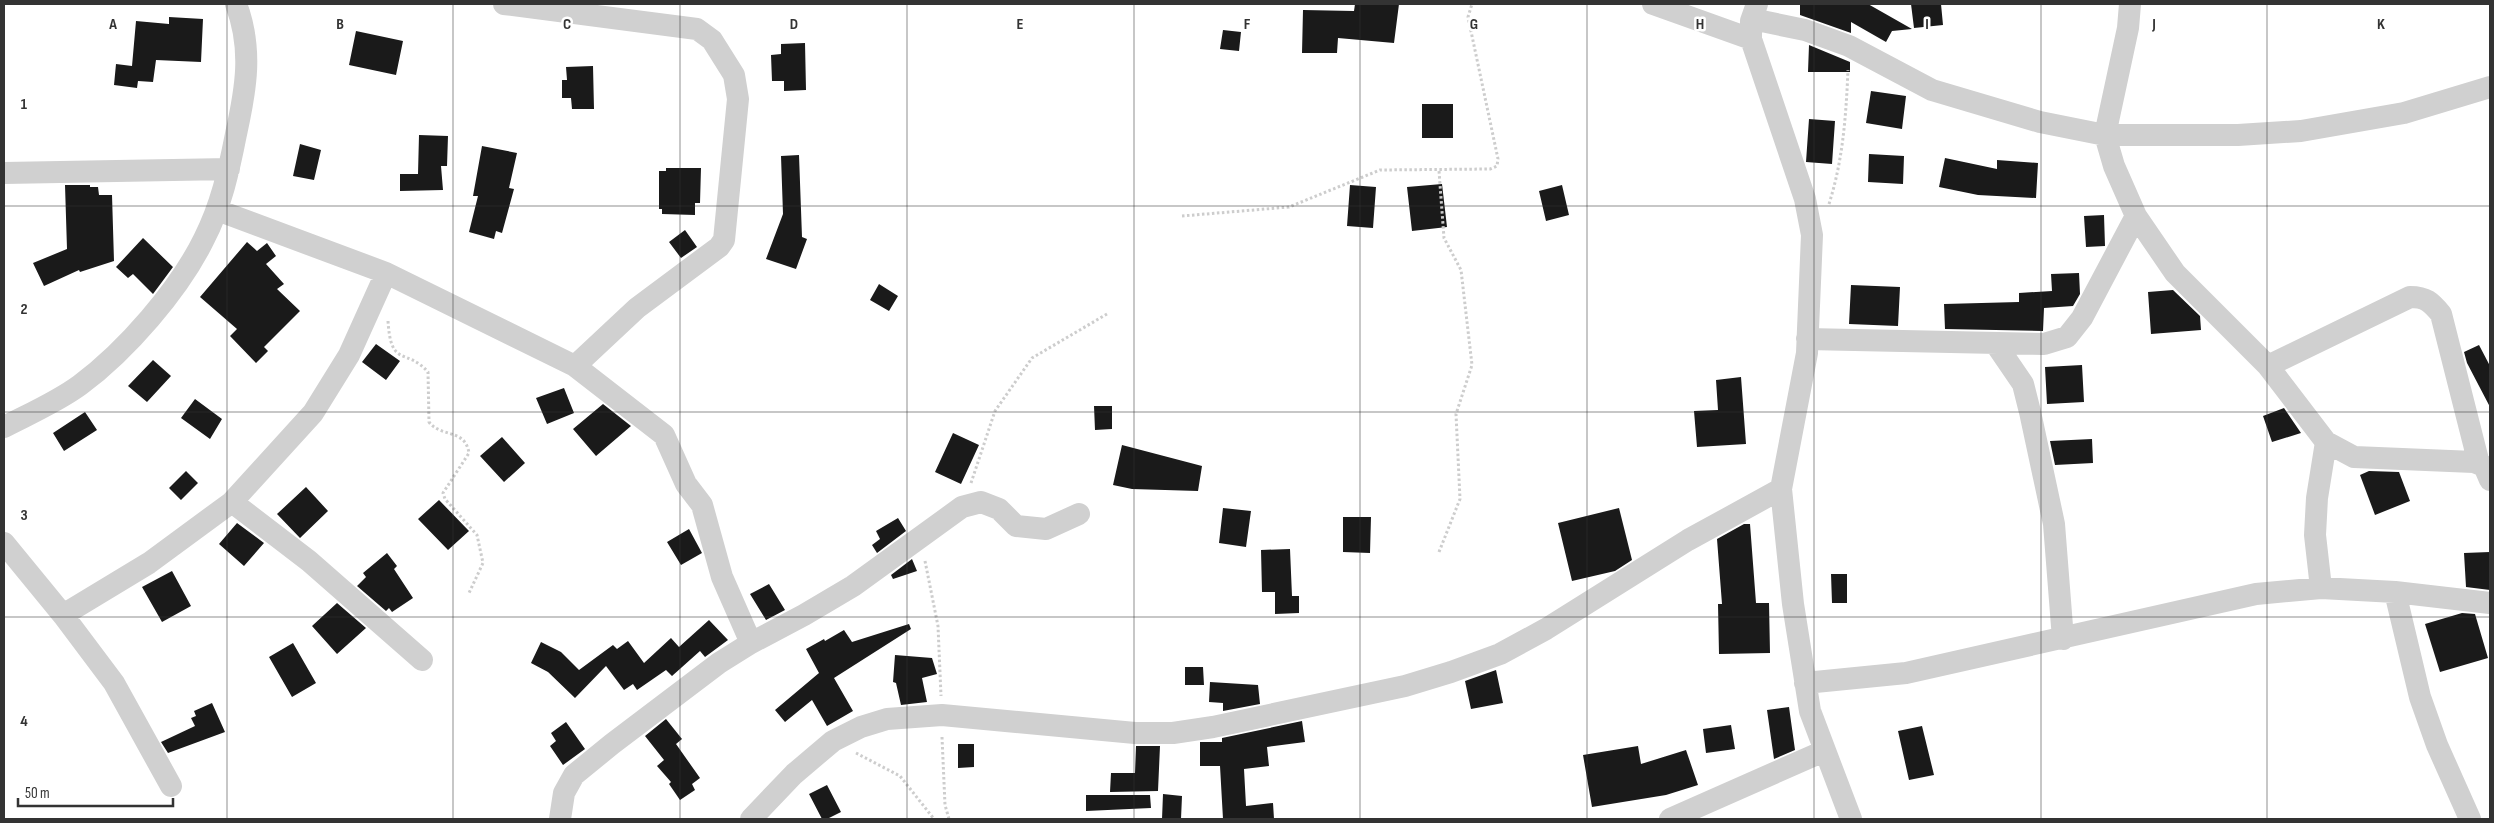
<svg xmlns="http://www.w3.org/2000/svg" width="2494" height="823" font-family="'Sofia Sans Condensed',sans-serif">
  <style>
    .building { fill: #1a1a1a }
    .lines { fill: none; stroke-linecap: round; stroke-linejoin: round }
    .path { stroke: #cdcdcd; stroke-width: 3; stroke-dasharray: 2.5 2.5; stroke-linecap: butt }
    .minor { stroke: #d0d0d0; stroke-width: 22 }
    .grid { fill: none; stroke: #333; stroke-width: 1; stroke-opacity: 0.55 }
    .grid-label { font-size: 16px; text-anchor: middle; font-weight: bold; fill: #333; stroke: #fff; stroke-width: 5; stroke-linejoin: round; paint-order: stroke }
  </style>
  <rect width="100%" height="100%" fill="#fff"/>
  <path class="building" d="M1355,4H1399L1394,43L1338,38L1337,53H1302L1303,10L1354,11Z
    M1800,4H1868L1912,29L1892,31L1886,42L1851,22V33L1800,15Z
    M1911,4H1941L1943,25L1914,28Z
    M169,17L203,19L201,62L156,60L153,82L138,81L137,88L114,85L116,64L132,66L136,21L169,24Z
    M1223,30L1241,32L1239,51L1220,49Z
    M356,31L403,41L396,75L349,65Z
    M805,43L806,90L784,91V81H772L771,55L781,54V44Z
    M1809,45L1850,62V72H1808Z
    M593,66L594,109H572L571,98H562V80H567L566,67Z
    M1871,91L1906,96L1902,129L1866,123Z
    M1422,104H1453V138H1422Z
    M1809,119L1835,121L1832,164L1806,162Z
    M419,135L448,136L447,166H441L443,190L400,191V174H418Z
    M300,144L321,150L314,180L293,176Z
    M482,146L517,153L509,188L514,189L502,233L496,231L494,239L469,232L478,196H473Z
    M1869,154L1904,156L1903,184L1868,182Z
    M799,155L802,237L807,239L796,269L766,259L783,214L781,156Z
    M1945,158L1997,169V160L2038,163L2036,198L1978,195L1939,187Z
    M666,168H701L700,203H695V215L662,214V209H659V171H666Z
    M1442,184L1447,227L1412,231L1407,187Z
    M65,185H90V187H98L99,195H112L114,261L80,272L79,270L44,286L33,263L67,249Z
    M1350,185L1376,187L1373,228L1347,226Z
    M1562,185L1569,215L1546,221L1539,191Z
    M2104,215L2105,246L2086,247L2084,216Z
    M685,230L697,247L681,258L669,242Z
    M143,238L173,267L153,294L133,274L128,278L116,267Z
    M247,242L257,251L267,243L276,256L266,264L284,284L277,289L300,311L264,347L268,351L256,363L230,336L237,329L200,297Z
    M2079,273L2080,294L2073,306L2044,308L2043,331L1945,329L1944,304L2019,302V293L2052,291L2051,274Z
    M879,284L898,296L889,311L870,300Z
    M1851,285L1900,287L1898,326L1849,324Z
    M2173,290L2200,316L2201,330L2151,334L2148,292Z
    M376,344L400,361L386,380L362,362Z
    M2479,345L2490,366V407L2467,363L2464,352Z
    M153,360L171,376L147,402L128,386Z
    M2082,365L2084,402L2047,404L2045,367Z
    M1741,377L1746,444L1697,447L1694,411L1718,410L1716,380Z
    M564,388L574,413L547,424L536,398Z
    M195,399L222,419L210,439L181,418Z
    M603,404L631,426L596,456L573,429Z
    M1094,406H1112V429L1095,430Z
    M2284,408L2301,433L2272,442L2263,416Z
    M85,412L97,430L64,451L53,433Z
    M953,433L979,445L961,484L935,472Z
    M502,437L525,463L504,482L480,456Z
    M2092,439L2093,463L2055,465L2050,441Z
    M1122,445L1202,466L1198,491L1132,489L1113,485Z
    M186,471L198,483L181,500L169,488Z
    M2369,471L2399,472L2410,501L2375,515L2360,475Z
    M306,487L328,511L300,538L277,514Z
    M439,500L469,531L448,550L418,519Z
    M1223,508L1251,511L1246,547L1219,543Z
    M1619,508L1632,560L1615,571L1572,581L1558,523Z
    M1343,517H1371L1370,553L1343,552Z
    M898,518L906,531L877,553L872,545L880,539L876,531Z
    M237,523L264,543L244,566L219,544Z
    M1744,524H1750L1756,603H1769L1770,653L1719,654L1718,604H1722L1717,539Z
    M689,529L702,553L681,565L667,542Z
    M1290,549L1292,596H1299V613L1275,614V592H1262L1261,550Z
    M2490,552V590L2466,587L2464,553Z
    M387,553L397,566L394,569L413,598L392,612L389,608L386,611L357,586L366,577L363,573Z
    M912,559L917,571L893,579L891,575Z
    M172,571L191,606L162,622L142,587Z
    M1831,574H1847V603H1832Z
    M769,584L785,610L766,620L750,594Z
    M337,603L366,628L337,654L312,626Z
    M2462,613L2475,614L2488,658L2440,672L2425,624Z
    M709,620L728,640L705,657L700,651L672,676L666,670L637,690L633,684L624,690L606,666L575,698L548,672L531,663L541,642L561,652L579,670L613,645L617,649L628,641L644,663L671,638L679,647Z
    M909,624L911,629L834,678L853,711L827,726L812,700L785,722L775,710L819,673L806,649L824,639L825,641L844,630L852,642Z
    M293,643L316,683L292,697L269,657Z
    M895,655L932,658L937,674L922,678L927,702L901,705L896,683L893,682Z
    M1185,667H1203L1204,685H1185Z
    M1496,670L1503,703L1471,709L1465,681Z
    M1210,682L1258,685L1260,704L1223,711V703L1209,702Z
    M212,703L225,732L168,753L161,742L195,726L191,718L196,716L194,711Z
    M1789,707L1795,750L1774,759L1767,710Z
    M666,719L682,739L676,744L700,778L692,784L695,790L680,800L669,784L671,782L657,766L664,760L645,736Z
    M1302,721L1305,742L1267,747L1269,766L1244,769L1246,806L1273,803L1274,819H1223L1220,766H1200V742H1222V738Z
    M566,722L585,749L563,765L550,746L556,741L551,733Z
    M1731,725L1735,749L1706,753L1703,729Z
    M1922,726L1934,775L1909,780L1898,731Z
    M958,744H974V767L958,768Z
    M1136,746H1160L1158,791L1110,792L1111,773H1135Z
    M1638,746L1641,764L1686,750L1698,785L1666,795L1592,807L1583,755Z
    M827,785L841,812L827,819H822L809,794Z
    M1163,794L1182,796L1181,819H1162Z
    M1086,795H1150L1151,808L1086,811Z"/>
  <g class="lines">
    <path class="path" d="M1829,204C1843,160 1846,116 1848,70
      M1182,216L1289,207L1380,170L1490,169L1497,166L1498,159L1468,17L1472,4
      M388,321C391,369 406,347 428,372L429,422C441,438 465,428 469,453L443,493L445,499L477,535L483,563L469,593
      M971,483L995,411L1032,358L1107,314
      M1439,552L1460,499L1456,414L1472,365L1461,270L1444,238L1439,171
      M925,561L938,626L941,696
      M942,737L945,805L949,819
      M856,753L900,776L934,819"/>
    <path class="minor" d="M504,4L697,29L712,40L734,75L738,99L724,240L719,247L637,308L575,366
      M1653,4L1751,39
      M1757,4L1751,21V39L1805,199L1812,235L1807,353L1781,489L1793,604L1810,711L1851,819
      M2130,4L2128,28L2105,135L2114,166L2136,216L2175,273L2268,366L2326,442L2354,457L2474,462L2484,466L2490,480
      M1752,19L1805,30L1849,46L1932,90L2040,122L2105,135H2238L2301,131L2404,113L2490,87
      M4,173L229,169
      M217,210L386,273L575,366L664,435L686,484L702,505L722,577L751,643
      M1807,339L2044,344L2067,337L2082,318L2136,216
      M1995,343L2023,384L2030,412L2054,524L2063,639
      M2268,366L2410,297C2426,297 2431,302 2441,314L2479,464
      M4,427C29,414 57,402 80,385C126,351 179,290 204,239C221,206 229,170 236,134C246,89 253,49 236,4
      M232,502L309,561L422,660
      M4,543L63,615L114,683L171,786
      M2321,588L2315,535L2317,498L2326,442
      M2395,592L2420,697L2437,745L2470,819
      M63,615L149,563L232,502L313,413L349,355L386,273
      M1805,683L1906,673L2256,594L2321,588L2395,592L2490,603
      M560,819L564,793L574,775L612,744L719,663L751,643L804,615L853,586L962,507L981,502L999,509L1016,526L1046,529L1079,514
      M751,819L794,774L833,741L861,727L887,719L942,715L1135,733H1173L1213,727L1405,686L1451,672L1500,654L1546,629L1688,540L1781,489
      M1670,819L1824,751"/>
  </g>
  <path class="grid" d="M227,4V819M453,4V819M680,4V819M907,4V819M1134,4V819M1360,4V819M1587,4V819M1814,4V819M2041,4V819M2267,4V819M4,206H2490M4,412H2490M4,617H2490"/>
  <g class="grid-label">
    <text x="113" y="29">A</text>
    <text x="340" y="29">B</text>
    <text x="567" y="29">C</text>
    <text x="794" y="29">D</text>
    <text x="1020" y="29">E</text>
    <text x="1247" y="29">F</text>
    <text x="1474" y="29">G</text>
    <text x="1700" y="29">H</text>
    <text x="1927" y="29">I</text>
    <text x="2154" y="29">J</text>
    <text x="2381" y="29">K</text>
    <text x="24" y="109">1</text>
    <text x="24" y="314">2</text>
    <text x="24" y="520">3</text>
    <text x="24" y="726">4</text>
  </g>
  <rect width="2494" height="823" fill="none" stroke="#333333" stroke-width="10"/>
  <path d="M18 798v8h155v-8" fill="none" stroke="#333333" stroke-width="2.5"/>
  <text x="25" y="798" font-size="15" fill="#333333" stroke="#ffffff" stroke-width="4" paint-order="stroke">50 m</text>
</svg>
